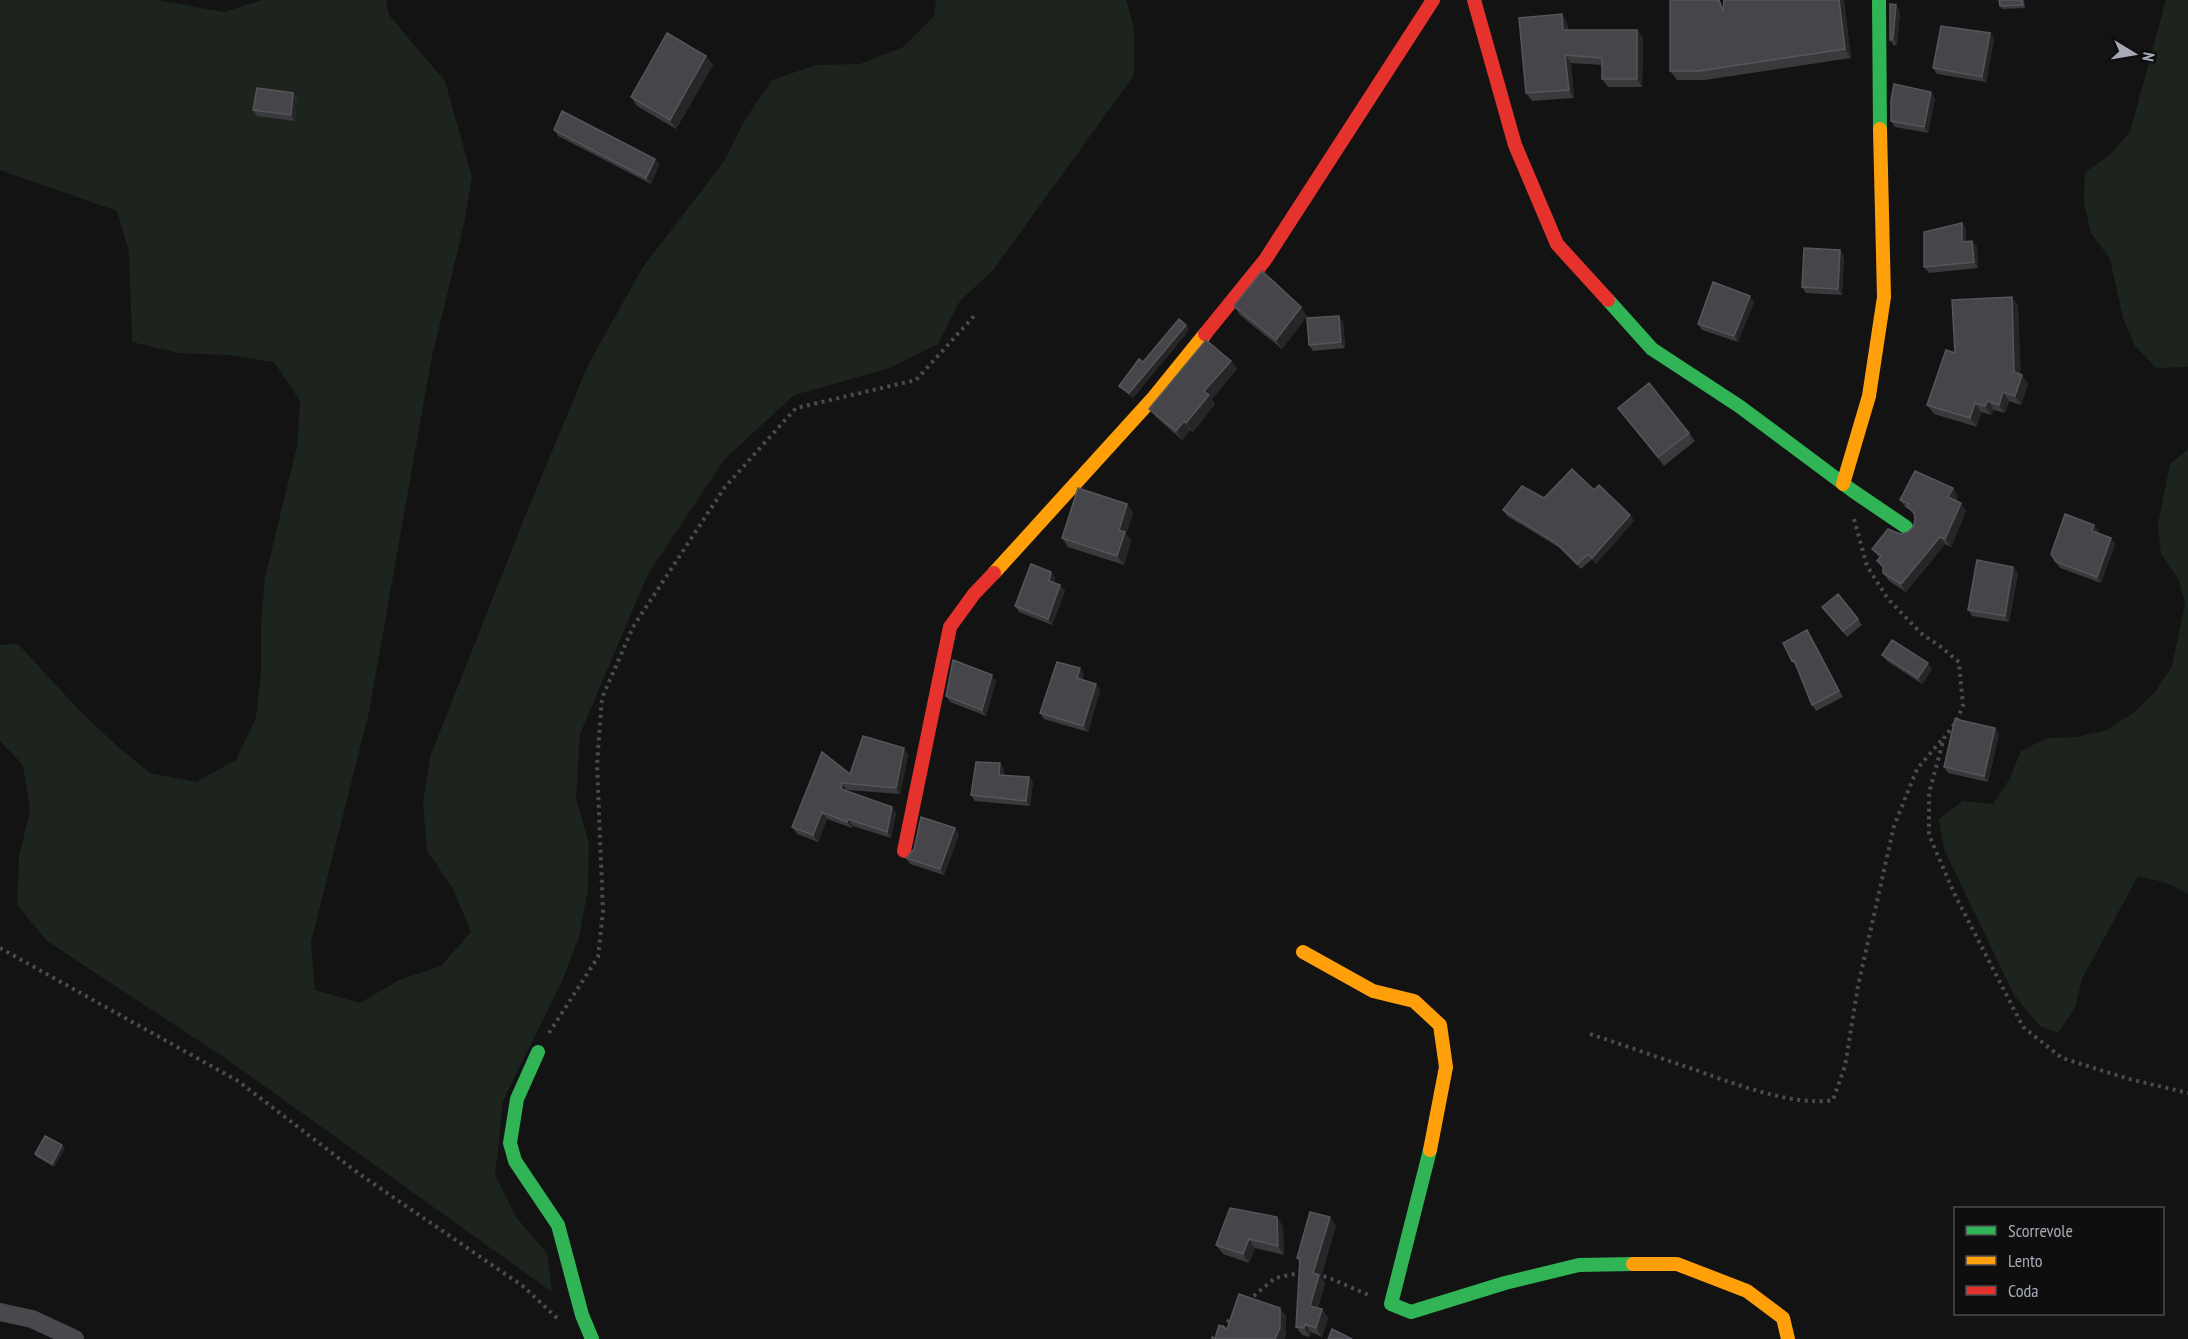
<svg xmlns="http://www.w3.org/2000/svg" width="2188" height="1339" font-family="'PT Sans Narrow',sans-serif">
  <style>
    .green { fill: #1d241e }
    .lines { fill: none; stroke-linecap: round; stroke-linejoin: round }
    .path { stroke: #494b4e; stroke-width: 4; stroke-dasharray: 3 4.5; stroke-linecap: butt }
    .street { stroke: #48494c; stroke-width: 18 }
    .fast { stroke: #30b455; stroke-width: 14 }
    .slow { stroke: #ff9f0a; stroke-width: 14 }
    .jam { stroke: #e5322d; stroke-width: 14 }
    .wall { fill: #3a3a3d }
    .shaded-wall { fill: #262627 }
    .building { fill: #46464a; stroke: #54565b; stroke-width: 1.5 }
  </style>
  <rect width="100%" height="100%" fill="#131314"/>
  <path class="green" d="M0,0H157L224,12L262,0H386L389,15L445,81L472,177L464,224L431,361L369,712L311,942L315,990L360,1003L399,980L441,966L471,932L453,889L427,850L423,803L430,757L526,514L588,365L643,267L725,160L746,118L772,80L816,65L860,64L903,47L934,16L936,0H1126L1134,28V75L994,269L960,301L938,344L890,368L794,395L725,459L648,574L580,734L576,799L589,843L588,890L579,937L562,981L503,1101L495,1175L516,1217L547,1253L552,1292L228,1060L47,941L17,905L19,857L30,810L23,765L0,741V645L18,644L80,711L115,744L150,773L196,782L236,760L256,718L261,672V626L265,578L297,446L300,401L274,362L228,355L178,353L132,342L129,251L117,211L0,170Z
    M2166,0H2188V367L2156,368L2135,346L2123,318L2110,259L2091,233L2084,203L2085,172L2110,155L2130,132Z
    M2188,449V894L2167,883L2138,876L2082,979L2075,1008L2058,1033L2040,1026L2014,995L1944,849L1939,819L1963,801L1993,804L2010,778L2021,751L2047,738L2077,737L2107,730L2133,713L2155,692L2172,666L2185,604L2179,580L2161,554L2158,524L2170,464Z"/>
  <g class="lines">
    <path class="path" d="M1854,519L1867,566L1888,599L1922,634L1941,647L1959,662L1963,706L1956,722L1944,738L1929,793V835L1954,893L2023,1027L2062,1058L2129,1079L2188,1093
      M0,948L238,1081L358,1173L524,1287L558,1319
      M549,1033L598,957L603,911L597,764L602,698L633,627L725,487L796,408L916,380L975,315
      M1590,1034C1623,1045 1657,1057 1690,1068C1730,1082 1792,1107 1833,1100L1845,1066L1858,986L1894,826L1917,769L1944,737
      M1316,1275L1327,1277L1371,1296
      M1248,1301L1275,1278L1303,1272
      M1212,1339L1234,1315"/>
    <path class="street" d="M0,1312L32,1319L75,1339"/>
    <path class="fast" d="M1879,0L1880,129
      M1608,300L1652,349L1739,406L1853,491L1906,527
      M538,1052L517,1099L510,1143L515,1161L558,1225L582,1315L592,1339
      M1430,1150L1391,1304L1411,1312L1505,1283L1579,1265L1633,1264"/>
    <path class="slow" d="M1843,484L1869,396L1884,297L1880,129
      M994,573L1154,397L1205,334
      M1303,952L1373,991L1414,1001L1440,1025L1446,1067L1430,1150
      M1633,1264H1677L1747,1291L1783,1318L1788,1339"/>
    <path class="jam" d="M1474,0L1515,145L1557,244L1608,300
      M1205,334L1265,260L1433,0
      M904,851L950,627L974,594L994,573"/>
  </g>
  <path class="wall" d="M1724,0H1844L1851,58L1705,80H1677L1670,71L1723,6Z
    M2024,0L2025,8L2002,9L2000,6Z
    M1900,11L1897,44L1894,46L1890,40Z
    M1567,22L1568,30H1637L1643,38L1642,87H1608L1602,79V65L1571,63L1574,98L1532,101L1526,93Z
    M1990,33L1994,39L1986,82L1937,74L1933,68Z
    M706,56L713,65L676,129L637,106L631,97Z
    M293,93L297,99L295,121L257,116L253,110Z
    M1935,98L1928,133L1895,127L1891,121Z
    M554,130L655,159L659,165L651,184L558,136Z
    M1962,223L1966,229V241H1972L1977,247L1978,268L1929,273L1924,267Z
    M1840,250L1844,256L1842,295L1806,293L1802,287Z
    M2012,297L2018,306L2020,374L2028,384L2021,405L2009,401L2005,413L1994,410L1991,415L1981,412L1977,427L1934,414L1927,405Z
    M1754,302L1738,342L1702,330L1698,324Z
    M1234,306L1307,316L1282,349L1240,315Z
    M1343,322L1345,348L1313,351L1309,345Z
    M1186,325L1189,330L1133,398L1123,390L1119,386L1143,362Z
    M1231,361L1237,369L1212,399L1215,404L1193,432L1190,430L1182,440L1156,417L1149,409Z
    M1618,408L1689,433L1695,441L1664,466Z
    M1594,490L1630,515L1634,521L1596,564L1592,559L1581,569L1560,548L1507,516L1503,510L1544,498Z
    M1958,496L1956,501L1966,511L1951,547L1945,544L1906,592L1889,581L1883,573V569L1877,561L1880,558L1872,549L1900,534L1908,532L1913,527L1915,520V516L1911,510L1906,508L1900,500Z
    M1127,504L1133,513L1126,534L1131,541L1124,565L1068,547L1062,538Z
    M2099,531L2098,533L2115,544L2101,583L2060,568L2051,554Z
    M2013,567L2018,573L2009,622L1972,616L1968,610Z
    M1051,572L1055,578L1054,583L1060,585L1065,591L1052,625L1019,612L1015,606Z
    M1822,607L1858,619L1862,625L1847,637Z
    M1807,630L1811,636L1843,697L1816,711L1812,705L1796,666L1792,661Z
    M1882,655L1932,669L1922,684L1887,661Z
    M1084,674L1082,680L1100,690L1088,732L1044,719L1040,713Z
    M996,681L986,716L950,702L946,696Z
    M1999,734L1988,782L1948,773L1944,767Z
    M904,748L908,755L900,794L847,790L846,791L896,813L891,838L853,826L852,828L827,819L818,842L797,834L792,827L850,774Z
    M1004,769V776L1029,777L1033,783L1030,806L975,801L971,795Z
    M959,834L944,875L910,864L906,858Z
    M65,1148L54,1167L37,1157L35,1154Z
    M1336,1225L1321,1277L1325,1283L1318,1308L1322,1309L1328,1318L1322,1337L1311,1332L1310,1337L1302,1335L1296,1327L1300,1263L1297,1258Z
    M1283,1226L1284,1255L1255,1248L1249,1263L1223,1254L1216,1245Z"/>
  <path class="shaded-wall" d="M1839,0H1844L1851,58L1845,49Z
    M1896,5L1900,11L1897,44L1893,38Z
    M1562,14L1567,22L1569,38L1563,30Z
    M1637,30L1643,38L1642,87L1637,79Z
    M1990,33L1994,39L1986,82L1982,77Z
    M1565,55L1571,63L1574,98L1569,90Z
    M706,56L713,65L676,129L670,120Z
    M1931,92L1935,98L1928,133L1924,127Z
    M293,93L297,99L295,121L291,115Z
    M655,159L659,165L651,184L646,178Z
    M1962,223L1966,229V248L1962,242Z
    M1972,241L1977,247L1978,268L1974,262Z
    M1840,250L1844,256L1842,295L1838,289Z
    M1750,296L1754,302L1738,342L1734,336Z
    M2012,297L2018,306L2021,379L2022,375L2028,384L2021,405L2015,396Z
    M1301,307L1307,316L1282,349L1276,340Z
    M1339,316L1343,322L1345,348L1341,342Z
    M1186,325L1189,330L1133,398L1129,393Z
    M1231,361L1237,369L1212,399L1215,404L1193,432L1186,423L1204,391Z
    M2003,392L2009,401L2005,413L1999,405Z
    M1988,401L1994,410L1991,415L1985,406Z
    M1975,403L1981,412L1977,427L1970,418Z
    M1184,421L1190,430L1182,440L1176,431Z
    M1953,488L1958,496L1954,505L1948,497Z
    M1961,503L1966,511L1951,547L1945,539Z
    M1127,504L1133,513L1126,534L1131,541L1124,565L1117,556L1119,530Z
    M1630,515L1634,521L1596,564L1592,558Z
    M2094,525L2099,531L2096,537L2092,531Z
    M1940,537L1945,544L1906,592L1901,584Z
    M2111,538L2115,544L2101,583L2097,577Z
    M2013,567L2018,573L2009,622L2005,616Z
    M1051,572L1055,578L1054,587L1049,581Z
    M1060,585L1065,591L1052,625L1048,619Z
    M1807,630L1811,636L1843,697L1839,691Z
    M1928,663L1932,669L1922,684L1918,678Z
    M1080,668L1084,674L1081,684L1077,678Z
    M992,675L996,681L986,716L982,710Z
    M1096,684L1100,690L1088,732L1083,726Z
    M1995,728L1999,734L1988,782L1984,776Z
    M904,748L908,755L900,794L896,788Z
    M1000,763L1004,769L1003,781L999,775Z
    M1029,777L1033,783L1030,806L1026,801Z
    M842,783L847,790L845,796L841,789Z
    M892,807L896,813L891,838L887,832Z
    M822,812L827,819L818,842L813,835Z
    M848,819L853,826L852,828L847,822Z
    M955,828L959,834L944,875L940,869Z
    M62,1145L65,1148L54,1167L52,1164Z
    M1277,1217L1283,1226L1284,1255L1278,1246Z
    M1330,1217L1336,1225L1321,1277L1325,1283L1316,1315L1310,1306L1313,1273Z
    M1249,1239L1255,1248L1249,1263L1243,1254Z
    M1280,1308L1286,1316V1336L1285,1339H1275Z
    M1322,1309L1328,1318L1322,1337L1316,1328Z
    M1305,1324L1311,1332L1310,1337L1304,1328Z"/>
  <path class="building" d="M1670,0H1719L1723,11L1724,0H1839L1845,49L1699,71H1670Z
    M1999,0H2022L2023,5L2000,6Z
    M1890,4L1896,5L1893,38L1890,40Z
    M1562,14L1563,30H1637V79H1602V58L1565,55L1569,90L1526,93L1519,18Z
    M1941,26L1990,33L1982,77L1933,68Z
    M667,33L706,56L670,120L631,97Z
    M1894,84L1931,92L1924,127L1891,121V100Z
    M257,88L293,93L291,115L253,110Z
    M562,111L655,159L646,178L554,130Z
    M1962,223V242L1972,241L1974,262L1924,267V232Z
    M1804,248L1840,250L1838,289L1802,287Z
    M1262,271L1301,307L1276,340L1234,306Z
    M1713,282L1750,296L1734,336L1698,324Z
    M2012,297L2014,372L2022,375L2015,396L2003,392L1999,405L1988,401L1985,406L1975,403L1970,418L1927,405L1946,350L1955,353L1952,300Z
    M1339,316L1341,342L1309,345L1307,318Z
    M1179,319L1186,325L1129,393L1119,386L1139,359L1143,362Z
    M1206,340L1231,361L1204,391L1209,395L1186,423L1184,421L1176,431L1149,409Z
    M1649,383L1689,433L1658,457L1618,408Z
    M1572,469L1594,490L1599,485L1630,515L1592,558L1588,554L1577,564L1556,543L1503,510L1522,486L1544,498Z
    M1915,471L1953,488L1948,497L1961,503L1945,539L1940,537L1901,584L1883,573V566L1877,561L1881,556L1872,549L1888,529L1900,534L1908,532L1913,527L1915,520L1914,513L1907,506L1909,504L1900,500Z
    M1078,488L1127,504L1119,530L1125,532L1117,556L1062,538Z
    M2065,514L2094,525L2092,531L2111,538L2097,577L2056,562L2051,554Z
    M1977,560L2013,567L2005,616L1968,610Z
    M1031,564L1051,572L1049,581L1060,585L1048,619L1015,606Z
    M1838,594L1858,619L1843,631L1822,607Z
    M1807,630L1839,691L1812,705L1794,660L1792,661L1783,643Z
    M1892,640L1928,663L1918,678L1882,655Z
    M953,660L992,675L982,710L946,696Z
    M1057,662L1080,668L1077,678L1096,684L1083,726L1040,713Z
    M1955,719L1995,728L1984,776L1944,767Z
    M863,736L904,748L896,788L842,783L841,789L892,807L887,832L848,819L847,822L822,812L813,835L792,827L822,752L850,774Z
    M976,762L1000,763L999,775L1029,777L1026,801L971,795Z
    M921,817L955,828L940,869L906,858L914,849Z
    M45,1136L62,1145L52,1164L35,1154Z
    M1230,1208L1277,1217L1278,1246L1249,1239L1243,1254L1216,1245Z
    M1310,1212L1330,1217L1313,1273L1319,1275L1310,1306L1322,1309L1316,1328L1305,1324L1304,1328L1296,1327L1300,1259L1297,1258Z
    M1239,1294L1280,1308V1328L1275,1339H1215L1219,1325L1227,1329Z
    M1332,1329L1352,1339H1328Z"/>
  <rect x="1954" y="1207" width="210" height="108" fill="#0e0e0f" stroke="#4a4c51" stroke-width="1.5"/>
  <rect x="1966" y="1226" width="30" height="9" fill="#30b455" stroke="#4a4c51" stroke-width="1.5"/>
  <text x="2008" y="1237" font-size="18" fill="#a5aab5">Scorrevole</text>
  <rect x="1966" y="1256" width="30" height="9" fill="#ff9f0a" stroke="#4a4c51" stroke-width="1.5"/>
  <text x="2008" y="1267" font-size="18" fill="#a5aab5">Lento</text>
  <rect x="1966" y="1286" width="30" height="9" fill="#e5322d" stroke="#4a4c51" stroke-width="1.5"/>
  <text x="2008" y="1297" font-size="18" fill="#a5aab5">Coda</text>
  <g transform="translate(2134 54) rotate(101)" stroke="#0e0e0f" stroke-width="4.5" paint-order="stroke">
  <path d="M0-4.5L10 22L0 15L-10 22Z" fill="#a5aab5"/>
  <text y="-9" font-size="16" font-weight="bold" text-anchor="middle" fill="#a5aab5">N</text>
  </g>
</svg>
